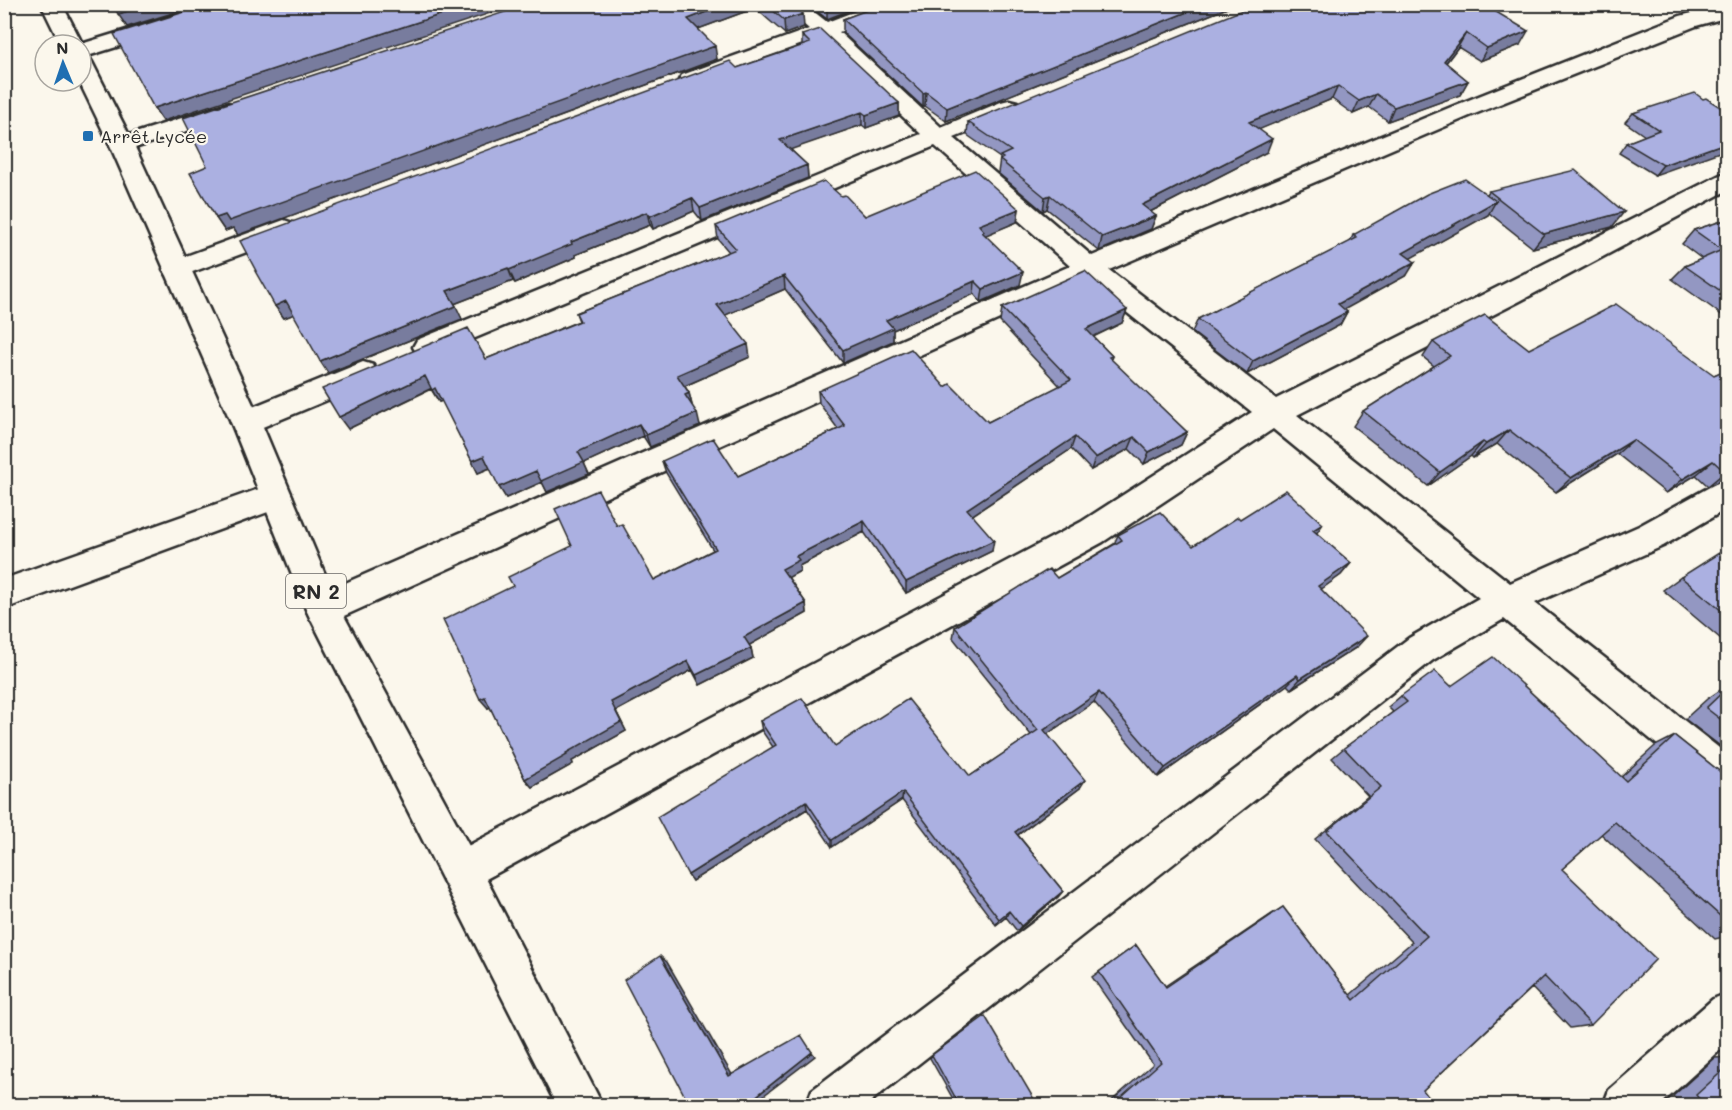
<svg xmlns="http://www.w3.org/2000/svg" width="1732" height="1110" font-family="Mali,sans-serif">
  <style>
    .lines { fill: none; stroke-linecap: round; stroke-linejoin: round }
    .minor-casing { stroke: #2b2b2b; stroke-width: 5 }
    .highway-casing { stroke: #2b2b2b; stroke-width: 5 }
    .minor { fill: #fbf7ec; fill-rule: evenodd }
    .highway { fill: #fbf7ec; fill-rule: evenodd }
    .wall { fill: #9397c2; stroke: #2b2b2b; stroke-width: 1.5 }
    .shaded-wall { fill: #787b9e; stroke: #2b2b2b; stroke-width: 1.5 }
    .building { fill: #abb0e1; stroke: #2b2b2b; stroke-width: 1.5 }
    .poi-dot { fill: #1f6fb2; stroke: #fbf7ec; stroke-width: 2 }
    .labels { text-anchor: middle; dominant-baseline: central; stroke-width: 4.5; stroke-linejoin: round; paint-order: stroke }
    .far-poi-label { font-size: 18px; fill: #2b2b2b; stroke: #fbf7ec; text-anchor: start }
    .shield { fill: #fbf7ec; stroke: #696865; stroke-width: 1.5 }
    .shield-label { font-size: 20px; font-weight: bold; fill: #2b2b2b }
  </style>
  <rect width="100%" height="100%" fill="#fbf7ec"/>
  <filter id="ink" filterUnits="userSpaceOnUse"><feTurbulence type="fractalNoise" baseFrequency=".0167" numOctaves="2"/><feDisplacementMap in="SourceGraphic" scale="12" xChannelSelector="R" yChannelSelector="G"/><feConvolveMatrix kernelMatrix="1 2 1 2 8 2 1 2 1" color-interpolation-filters="sRGB"/></filter>
  <g filter="url(#ink)">
    <g class="lines">
      <g class="minor-casing">
        <path id="minor" d="M211,4H245L242,8L81,58V45H78Z
          M780,4H804L827,22L874,4H905L902,8L839,32L941,127L1001,102L1009,100L1017,102L1021,107L1017,112L954,138L1092,256L1456,105L1680,16L1728,4V17L1696,26L1472,115L1109,270L1276,399L1728,171V190L1520,301L1297,415L1510,583L1639,526L1717,483L1728,479V508L1663,546L1535,603L1728,755V797L1715,792L1504,619L1433,660L865,1106H806L812,1090L1409,638L1479,598L1273,429L1103,542L475,885L461,891L447,885L441,871L447,857L1081,522L1252,412L1086,280L335,620L323,624L311,620L306,609L311,598L1070,266L935,146L437,354L427,357L417,354L413,347L417,340L921,134L821,39L698,85L690,87L682,85L679,80L682,75L809,29Z
          M228,103L236,105L240,110L236,115L122,152L114,150L110,145L114,140Z
          M284,220L293,223L297,229L293,235L176,278L167,275L163,269L167,263Z
          M363,362L373,365L378,373L373,381L246,434L235,430L231,422L235,414Z
          M276,483L287,487L292,496L287,505L4,609V579Z
          M1728,993V1043L1659,1106H1603L1609,1090L1713,999Z"/>
      </g>
      <g class="highway-casing">
        <path id="highway" d="M41,4H62L83,45L81,48V45H61Z
          M81,55L89,57L92,62L134,145L261,422L337,603L475,857L603,1106H557L306,609L231,422L110,145L79,81H81Z"/>
      </g>
      <use href="#minor" class="minor"/>
      <use href="#highway" class="highway"/>
    </g>
    <path class="wall" d="M530,4H792L804,27L785,34L755,8L698,29L717,59L238,235L233,228L225,231L216,218L207,166Z
      M808,4H866L827,19Z
      M883,4H1237L946,121L925,106L923,107L843,33V19Z
      M1483,4L1520,45L1480,61L1458,47L1446,63L1468,81L1460,95L1388,121L1369,107L1353,114L1332,99L1259,129L1267,152L1150,212L1156,216L1151,229L1099,251L1047,209L1043,211L998,173L1000,158L967,135L968,122Z
      M802,35L899,103V116L866,128L862,125L790,149L807,165L808,178L702,221L694,211L653,229L650,225L575,255L576,257L515,283L513,281L454,304L462,319L328,373L294,314L284,318L275,306L737,68L802,45Z
      M1703,99L1728,112L1655,175L1619,153L1626,143L1645,136L1625,122L1633,113Z
      M1489,191L1612,227L1533,248L1489,213L1488,215L1410,258L1407,275L1344,309L1347,312L1340,325L1247,374L1192,332L1198,319L1350,242L1353,235L1487,194Z
      M841,196L865,216L1019,209L1017,222L985,235L1020,285L981,302L974,294L893,330V341L843,363L785,289L725,315L750,357L685,386L689,393L692,405V406L700,426L650,447L643,436L584,463L589,474L547,492L542,482L506,498L490,468L478,473L442,401L439,402L431,389L348,429L486,359L579,321L576,313L729,252L718,239L716,226Z
      M1728,219V320L1711,307L1672,279L1685,266L1702,259L1682,244L1694,230Z
      M1002,308L1127,310L1122,323L1093,337L1112,356L1111,360L1187,432L1181,445L1144,464L1129,449L1091,470L1071,449L973,515L992,551L906,593L864,532L799,566L800,571L788,577L806,603L807,613L749,645L751,648L753,658L700,685L692,670L616,711L626,731L572,761L573,764L532,787L525,779L490,707L488,708L513,586L617,526L654,580L713,550L666,473L662,461L738,476L838,429L819,403L818,391L945,387L988,422L1060,386L1000,322Z
      M1433,342L1529,349L1714,375L1728,369V478L1708,486L1696,475L1666,493L1617,454L1556,492L1497,444L1473,458L1471,456L1428,486L1353,426L1363,411L1434,366L1423,357Z
      M1240,519L1316,533L1351,563L1341,575L1321,589L1357,647L1291,689L1287,685L1158,777L1094,702L1047,734L1080,788L1018,835L1063,891L1058,897L1017,931L1006,917L996,925L902,800L832,847L807,809L692,881L688,875L773,747L762,731L760,721L835,746L970,776L1031,735L953,638L955,627L1057,578L1114,544L1118,535L1193,546Z
      M1728,560V645L1663,590L1681,577Z
      M1728,685V752L1685,719L1707,699Z
      M1451,686L1621,777L1655,746L1675,736L1728,778V936L1715,939L1601,834L1562,869L1591,1025L1570,1028L1532,988L1423,1090L1422,1106H1106L1153,1064L1092,977L1136,945L1165,986L1272,914L1283,907L1350,995L1412,942L1315,839L1368,796L1332,758L1344,748L1393,712L1388,707L1401,696Z
      M932,1055L1038,1106H957L930,1058Z
      M1728,1057V1106H1681L1673,1096L1715,1058Z"/>
    <path class="shaded-wall" d="M150,4H202L127,27L118,14Z
      M473,4H518L163,121L154,108Z
      M727,4H755V8L690,32L688,19Z
      M831,4H866L827,19V6Z
      M1207,4H1237L946,121L947,108Z
      M803,14L804,27L785,34L784,20Z
      M1528,31L1520,45L1480,61L1487,48Z
      M1466,33L1458,47L1437,74L1444,61Z
      M715,46L717,59L238,235L233,228L225,231L216,218Z
      M1468,81L1460,95L1388,121L1394,107Z
      M1338,86L1332,99L1244,136L1249,122Z
      M926,92L925,106L923,107V93Z
      M1376,94L1369,107L1353,114L1359,101Z
      M899,103V116L866,128V115Z
      M862,112V125L781,153L780,140Z
      M1272,139L1267,152L1138,218L1142,205Z
      M1728,142V149L1655,175L1663,165Z
      M807,165L808,178L702,221L700,208Z
      M1050,195L1047,209L1043,211L1045,197Z
      M692,198L694,211L653,229L650,216Z
      M1496,201L1488,215L1395,267L1403,253Z
      M1019,209L1017,222L984,236L979,225Z
      M647,212L650,225L575,255L576,257L515,283L509,270L571,242Z
      M1624,212L1612,227L1533,248L1544,234Z
      M1156,216L1151,229L1099,251L1102,237Z
      M1415,262L1407,275L1331,317L1338,304Z
      M508,268L513,281L454,304L447,291Z
      M1023,272L1020,285L981,302L983,289Z
      M784,276L785,289L719,318L717,305Z
      M975,281L974,294L893,330V341L843,363V350L886,320Z
      M286,301L295,314L284,318L275,306Z
      M456,306L462,319L328,373L320,361Z
      M1127,310L1122,323L1082,342L1086,329Z
      M1347,312L1340,325L1247,374L1253,361Z
      M748,344L750,357L680,388L677,375Z
      M425,376L432,388L348,429L339,417Z
      M435,388L442,401L439,402L432,390Z
      M689,393L692,405L688,407L685,395Z
      M697,413L700,426L650,447L646,435Z
      M639,424L643,436L584,463L589,474L547,492L542,482L506,498L499,487Z
      M1509,430L1497,444L1473,458L1486,444Z
      M1187,432L1181,445L1144,464L1149,452Z
      M1075,437L1071,449L965,520L967,509Z
      M1134,437L1129,449L1091,470L1095,458Z
      M1633,440L1617,454L1556,492L1571,478Z
      M1483,442L1471,456L1428,486L1440,472Z
      M484,456L490,468L478,473L472,461Z
      M1713,461L1696,475L1666,493L1683,479Z
      M1728,471V478L1708,486L1725,472Z
      M864,521V532L799,566L800,571L784,580L782,569L796,556Z
      M1323,524L1314,537L1313,530Z
      M994,540L992,551L906,593V582Z
      M1351,563L1341,575L1309,598L1318,586Z
      M806,603L807,613L746,647L744,637Z
      M1367,636L1357,647L1291,689L1300,679Z
      M751,648L753,658L700,685L696,675Z
      M688,661L692,670L616,711L626,731L572,761L573,764L532,787L525,779L566,753L611,702Z
      M1297,675L1287,685L1158,777L1165,768Z
      M1099,692L1094,702L1040,739L1044,730Z
      M485,697L493,706L488,708L480,699Z
      M1085,780L1080,788L1012,839L1015,832Z
      M903,792L902,800L832,847V840Z
      M806,801L807,809L692,881L688,875Z
      M1063,891L1058,897L1017,931L1021,926Z
      M1009,911L1006,917L996,925L999,919Z
      M660,956L667,962L734,1078L729,1076Z
      M812,1052L815,1056L750,1106H744Z"/>
    <path class="building" d="M113,4H150L118,14Z
      M210,4H473L154,108L114,34Z
      M529,4H727L688,19L715,46L229,221L225,215L216,218L190,173L207,166L183,118Z
      M765,4H792L803,14L784,20Z
      M883,4H1207L947,108L926,92L923,93L843,19Z
      M1257,4H1483L1528,31L1487,48L1466,33L1444,61L1468,81L1394,107L1376,94L1359,101L1338,86L1249,122L1272,139L1142,205L1156,216L1102,237L1050,195L1045,197L1000,160L1003,158L1000,156L1011,151L968,122Z
      M820,29L899,103L866,115L862,112L780,140L807,165L700,208L692,198L650,216L647,212L571,242L572,244L509,270L508,268L447,291L456,306L320,361L286,301L275,306L255,271H256L240,241L730,61L737,68L810,43L802,35Z
      M1695,93L1703,99L1706,98L1728,112V142L1663,165L1626,143L1659,130L1633,113Z
      M975,170L1019,209L979,225L984,231L982,232L1023,272L983,289L975,281L886,320L893,328L843,350L784,276L717,305L748,344L677,375L689,393L685,395L697,413L646,435L639,424L578,452L584,462L541,481L536,471L499,487L484,456L472,461L435,388L432,390L425,376L339,417L322,389L468,328L486,359L580,321L576,313L736,249L716,226L824,181L841,196L845,195L865,216Z
      M1575,170L1624,212L1544,234L1489,191Z
      M1465,179L1496,201L1403,253L1415,262L1338,304L1347,312L1253,361L1198,319L1357,238L1353,235L1427,194Z
      M1728,219V296L1685,266L1722,250L1694,230Z
      M1085,271L1127,310L1086,329L1112,356L1109,357L1187,432L1149,452L1134,437L1095,458L1075,437L967,509L994,540L906,582L864,521L796,556L799,560L782,569L806,603L744,637L751,648L696,675L688,661L611,702L621,722L566,753L567,755L525,779L485,697L480,699L443,620L513,586L508,577L572,546L555,509L598,490L617,526L622,524L654,580L716,549L662,461L713,438L738,476L845,426L818,391L911,349L945,387L950,384L988,422L1071,380L1002,308Z
      M1616,304L1714,375L1728,369V471L1725,472L1713,461L1683,479L1633,440L1571,478L1509,430L1486,444L1483,442L1440,472L1363,411L1450,356L1433,342L1485,315L1529,349Z
      M1286,490L1323,524L1313,530L1351,563L1318,586L1367,636L1300,679L1297,675L1165,768L1099,692L1044,730L1085,780L1015,832L1063,891L1021,926L1009,911L999,919L903,792L832,840L806,801L688,875L657,817L776,745L760,721L802,698L835,746L908,699L970,776L1038,730L955,627L1049,569L1057,578L1122,540L1118,535L1160,512L1193,546L1238,517L1240,519Z
      M1719,553L1728,560V616L1681,577Z
      M1493,657L1626,781L1675,736L1728,778V923L1615,822L1562,869L1656,959L1591,1025L1544,976L1423,1090L1430,1099L1422,1106H1112L1161,1062L1099,972L1136,945L1166,987L1283,907L1354,1000L1427,936L1327,831L1381,787L1344,748L1407,702L1401,696L1435,671L1451,686Z
      M1727,688H1728V725L1706,708Z
      M660,956L729,1076L801,1035L812,1052L744,1106H690L624,980Z
      M985,1016L1038,1106H960L932,1055Z
      M1728,1066V1106H1705L1696,1095Z"/>
  </g>
  <rect class="poi-dot" x="82" y="130" width="12" height="12" rx="3"/>
  <g class="labels">
    <g class="far-poi-label">
      <text x="100" y="136">Arrêt Lycée</text>
    </g>
    <rect class="shield" x="286" y="574" width="60" height="34" rx="4.5"/>
    <g class="shield-label">
      <text x="316" y="591">RN 2</text>
    </g>
  </g>
  <rect width="1732" height="1110" fill="none" stroke="#fbf7ec" stroke-width="24"/>
  <rect x="12" y="12" width="1708" height="1086" fill="none" stroke="#2b2b2b" stroke-width="2" filter="url(#ink)"/>
  <g transform="translate(63 63) rotate(358)"><circle r="28" fill="#fbf7ec" stroke="#a8a59f" stroke-width="1.5"/>
  <path d="M0-4.5L10 22L0 15L-10 22Z" fill="#1f6fb2"/>
  <text y="-9" font-size="16" font-weight="bold" text-anchor="middle" fill="#2b2b2b">N</text>
  </g>
</svg>
